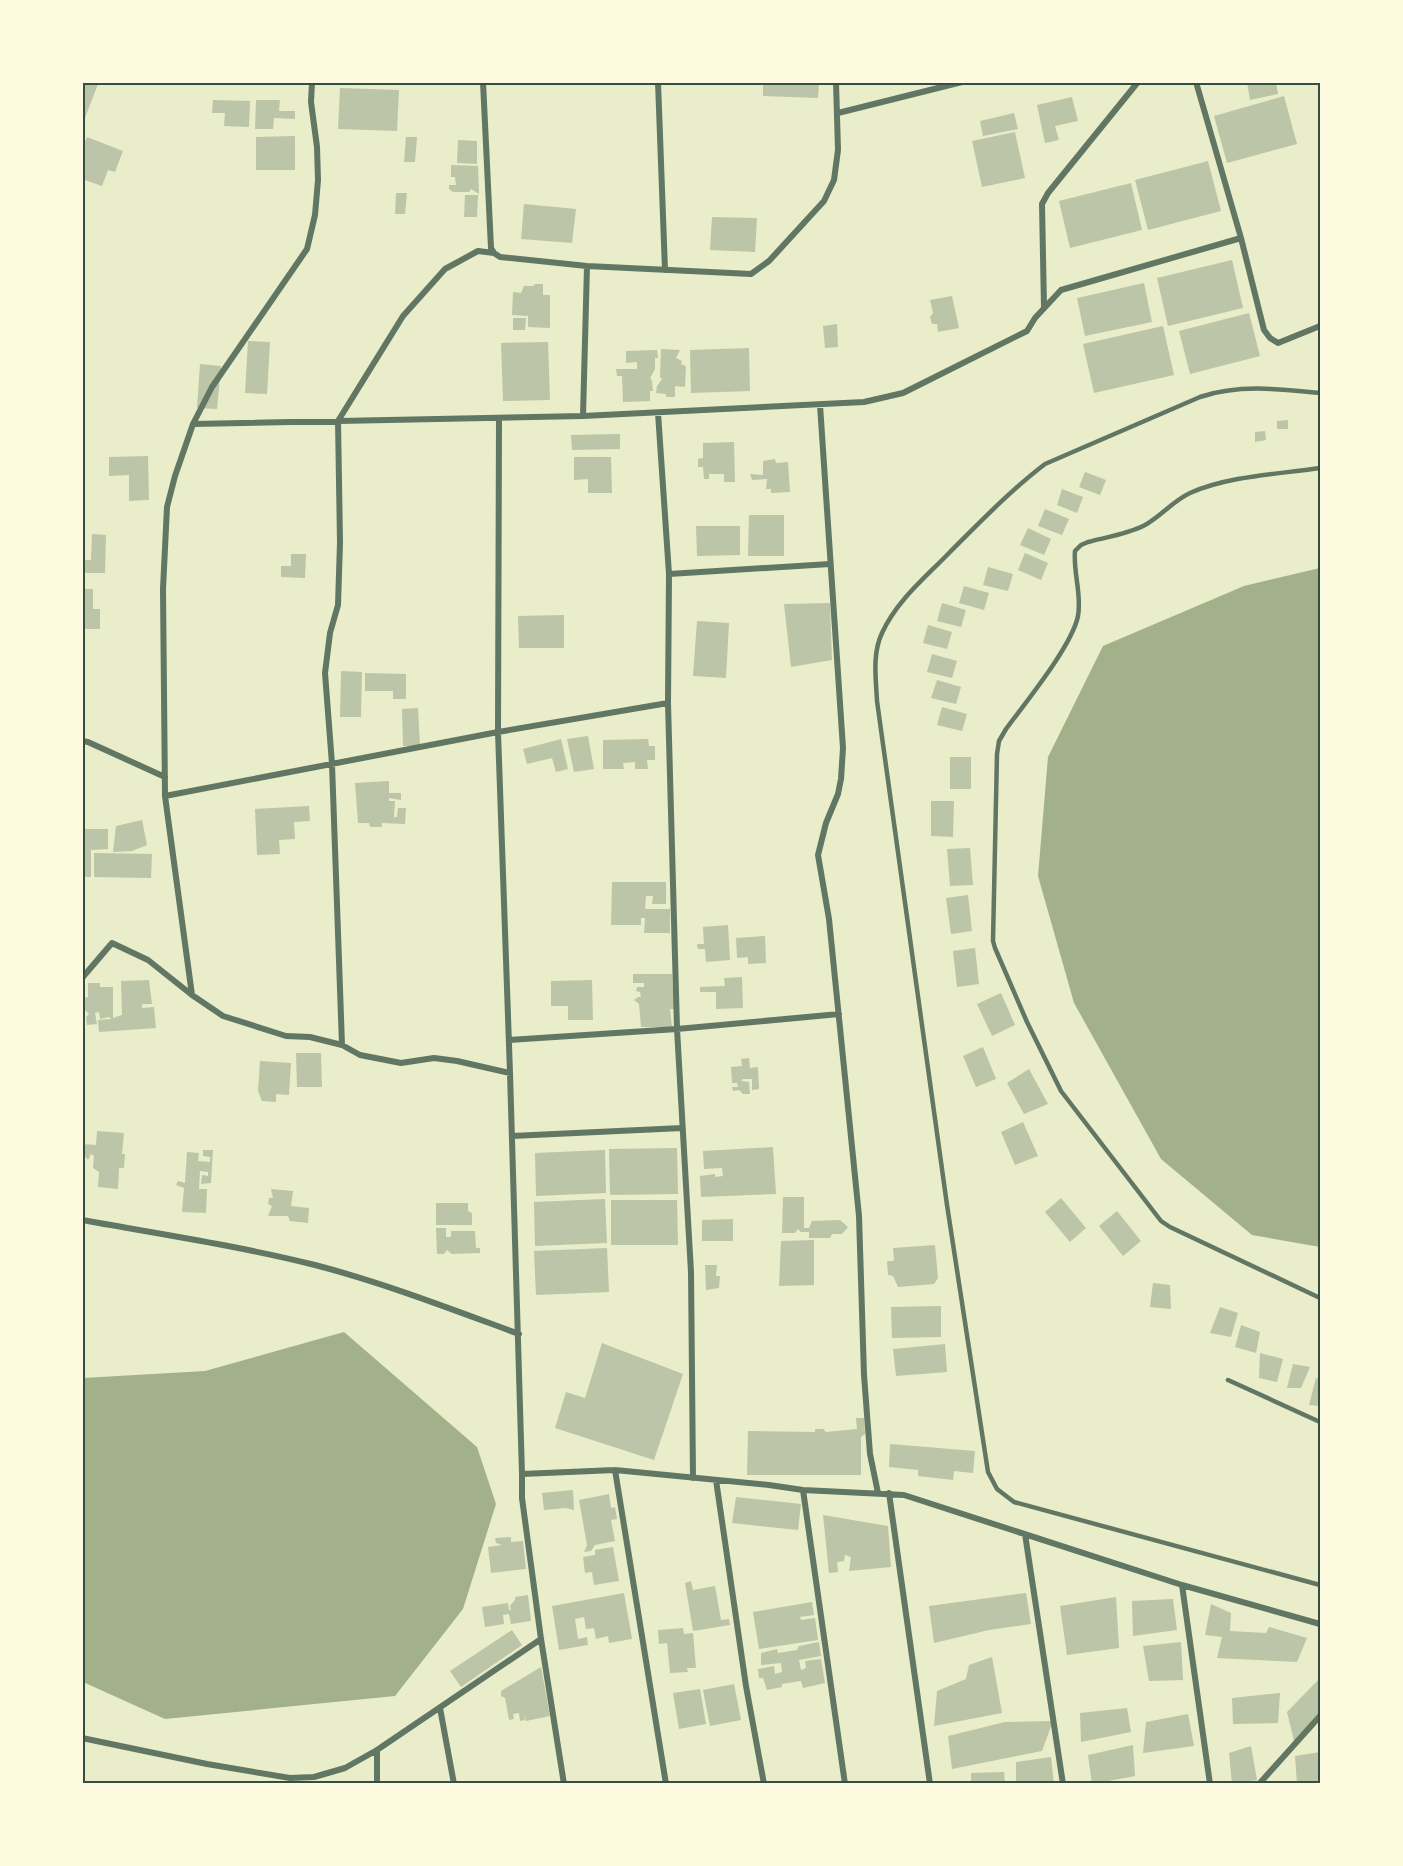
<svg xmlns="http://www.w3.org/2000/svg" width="1403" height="1866" font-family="'Varela Round',sans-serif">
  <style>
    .water { fill: #a3b18a }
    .building { fill: #bcc5a7 }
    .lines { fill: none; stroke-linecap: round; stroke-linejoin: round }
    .service { stroke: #617663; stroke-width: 4.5 }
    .minor { stroke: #617663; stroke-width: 6 }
    .neatline { fill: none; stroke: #344e41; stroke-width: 2 }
  </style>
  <rect width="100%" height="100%" fill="#e9edc9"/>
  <path class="water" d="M1320,568V1247L1252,1235L1161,1159L1074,1003L1038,876L1048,757L1103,646L1244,586Z
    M344,1332L477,1447L496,1504L463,1609L395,1696L165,1719L83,1682V1378L205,1371Z"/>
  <path class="building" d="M82,82H93L98,84L83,123Z
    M763,82H819L818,98L763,96Z
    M1247,82H1276L1278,94L1250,100Z
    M340,88L399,90L397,131L338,129Z
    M1284,96L1297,144L1227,163L1214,116Z
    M1072,97L1078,121L1055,126L1059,140L1045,143L1037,105Z
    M213,100L250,101L249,127L224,126L225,113H212Z
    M256,100H280L279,111H295V119L274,118L273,129H255Z
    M1014,113L1018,129L983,136L980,121Z
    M1015,132L1025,178L982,187L972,141Z
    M295,136V170H256V137Z
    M87,137L123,151L115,172L108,170L102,186L82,179V149Z
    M406,137H417L415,162H404Z
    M458,140L477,141V164L457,163Z
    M1208,161L1221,211L1148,230L1135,180Z
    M451,165L478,166L479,194L471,189L469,192H453L449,189V185H456L455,177H451Z
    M1131,183L1142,230L1070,248L1059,201Z
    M396,193H407L405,214H395Z
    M465,195H478L477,217H464Z
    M524,204L576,209L572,243L521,239Z
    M712,217L757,218L755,252L710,250Z
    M1232,260L1243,308L1168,326L1157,278Z
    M1144,283L1152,322L1085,336L1077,298Z
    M535,284H543V295H550V328L528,327V316L512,315L513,292L521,293L524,286H533Z
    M952,296L959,328L938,332L937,324H932L930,317L933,313L930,300Z
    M1249,313L1260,356L1190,374L1179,331Z
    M513,318H526L525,330H513Z
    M837,324L838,347L825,348L823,326Z
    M1163,326L1174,375L1094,393L1083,344Z
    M248,341L270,342L267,394L245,393Z
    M548,342L550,400L503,401L501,343Z
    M749,348L750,391L691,393L690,350Z
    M661,349L680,350L676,358L682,361L681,364L686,366L685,387L675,386V397H666V394L656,393L657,386L662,379L660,377Z
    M657,350L658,358H655V369L649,380L651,378L652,382L653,391H650V401L623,402L622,376H617L616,369H637V362L626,363V351Z
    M200,364L221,366L217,409L197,408Z
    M1288,420V429H1277V421Z
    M1265,431L1266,440L1255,442V432Z
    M620,434V449L572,450L571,435Z
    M734,442L735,482H724V474H709V479H704L703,467H698V459L703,458V443Z
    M148,456L149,500L129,501V475L109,476V457Z
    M574,457H611L612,493H588V479L574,480Z
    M775,459L776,463L788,462L790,492L771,493V489H766L767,479L752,480L750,474L763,475V461Z
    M1085,472L1106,480L1100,495L1079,487Z
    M1062,489L1083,497L1077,513L1057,505Z
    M1045,509L1069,519L1062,535L1038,526Z
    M749,515H784V556H748Z
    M696,526H740V555L697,556Z
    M1028,528L1051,539L1044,555L1020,545Z
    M92,534L106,535L105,573H82V560H91Z
    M1025,553L1048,563L1041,580L1018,570Z
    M291,554H306L305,578L281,577V566H291Z
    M988,567L1013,574L1008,591L983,585Z
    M964,586L989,593L984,610L959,603Z
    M82,589H93V609H100V629H82Z
    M830,603L832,660L791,667L784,604Z
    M942,603L966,610L961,627L937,621Z
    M564,615V648H519L518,616Z
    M697,621L729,623L726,678L693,676Z
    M928,625L952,632L947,649L923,643Z
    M932,654L957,661L952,678L927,672Z
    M341,671L362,672L361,717H340Z
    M365,673L406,674V699H393V691H365Z
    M937,680L961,687L956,704L931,698Z
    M942,707L967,714L962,731L937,725Z
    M418,708L420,746H403L402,709Z
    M588,736L594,769L574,772L567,739Z
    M561,739L568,769L556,772L552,758L527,764L523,749Z
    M648,739L649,746H655V760H647L648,769H635V762L623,763L624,769H603V740Z
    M950,757H971V789H950Z
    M389,781V793H401V800L389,798V801H395L394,817H397L398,808H406L405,824L382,823V827H370L369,823H358L355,783Z
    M931,801H954L953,837L931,836Z
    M309,806L310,821L294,822L295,839L279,840L280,854L257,855L255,809Z
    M142,820L147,845L132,851L113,852L116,826Z
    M82,829H108V849L91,850V877H82Z
    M970,848L973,885L950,886L947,849Z
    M94,853L152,854L151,878L94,877Z
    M612,882H666V904H652L653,896H646L645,909H670V933H644L645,918H641V925H611Z
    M968,895L972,931L951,934L946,898Z
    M728,925L730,960L706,962L705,949H698L697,944H704L703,927Z
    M765,936L766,963L748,964V957L737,958L736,938Z
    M975,948L979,984L957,987L953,951Z
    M633,974H672L674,1009H670L672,1027H641L639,1004L634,1000L638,997H641L640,992L636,991L637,987H644V983H633Z
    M742,977L743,1008L716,1009V992H700V987L725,986L724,978Z
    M149,980L152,1004H142V1008L154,1007L156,1028L99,1032L98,1020L111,1019L109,1017L100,1019L99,1012L95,1013L97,1024L87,1025L86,1017L89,1014L85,1010L82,999L88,997V983H100V987H113V1018L122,1015L121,981Z
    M592,980L593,1020H568V1006H551V981Z
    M1001,993L1015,1025L992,1036L977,1004Z
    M983,1047L996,1079L976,1087L963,1056Z
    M296,1053H321L322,1087H297Z
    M749,1058L750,1068L758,1067L759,1089L752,1090V1079H743L741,1081L749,1082L750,1094H743L739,1090L733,1091L732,1087H738L737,1083H732L731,1067L742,1066L741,1059Z
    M260,1061L291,1063L289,1095L276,1094V1102L262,1101L258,1091Z
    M1029,1069L1048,1104L1024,1114L1007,1083Z
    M1023,1122L1038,1156L1015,1165L1001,1132Z
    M97,1131L124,1133L122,1154H125L124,1168H119L118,1189L98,1187L99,1172L93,1168L94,1156L91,1154L88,1160L82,1153V1144L96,1145Z
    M773,1147L776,1194L701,1197L700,1176L715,1174V1177L723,1176L722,1168L704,1169L703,1151Z
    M677,1148L678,1194L610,1195L609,1149Z
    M203,1150H213L211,1183L201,1184L202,1175L208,1176V1172L200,1171L199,1189H207L206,1213L182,1212L184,1188L176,1185L178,1181L185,1183L187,1152L199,1153L198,1161L210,1162V1157L203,1156Z
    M605,1150L606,1193L536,1196L535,1153Z
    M271,1189L293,1191L291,1206L309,1208L308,1223L290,1221L288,1216H268L272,1206L268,1204L269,1198H273Z
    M783,1197H804V1228H809L812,1221L840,1220L848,1227L842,1234H832L830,1238H809V1232H801L798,1229L795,1233H782Z
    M1061,1198L1086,1228L1070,1242L1045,1212Z
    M605,1199L607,1243L535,1246L534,1202Z
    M611,1200H677L678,1245H611Z
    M436,1203H468V1211L472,1213V1225H436Z
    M1117,1211L1141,1241L1123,1256L1099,1226Z
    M733,1219V1241H702V1220Z
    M436,1228H446V1237H451V1231H475L476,1248H480V1253L452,1254L447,1250L444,1254H437Z
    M814,1240V1285L779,1286L781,1241Z
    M935,1245L938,1278L934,1284L898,1287L893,1276L888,1275L887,1261H894L893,1248Z
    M607,1248L609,1292L536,1295L534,1251Z
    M705,1265H717L716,1276H720L719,1288L706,1290Z
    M1153,1283L1170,1285L1171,1309L1150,1307Z
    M941,1306V1337L892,1338L891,1307Z
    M1220,1307L1238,1313L1231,1337L1210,1333Z
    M1241,1325L1260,1332L1256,1353L1235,1347Z
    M602,1343L683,1374L654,1460L555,1428L566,1392L585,1398Z
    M945,1344L947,1372L896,1376L893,1349Z
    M1260,1353L1283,1359L1277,1382L1259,1378Z
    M1293,1364L1310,1367L1301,1388H1287Z
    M1316,1378L1320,1379V1406L1309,1405Z
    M856,1418H864L865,1434L861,1437V1475H747L748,1431L815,1432V1429H823L826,1432L857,1429Z
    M890,1444L975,1451L973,1473L954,1471L953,1480L918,1476V1470L889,1467Z
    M573,1490L574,1510L566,1508L544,1510L542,1493Z
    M609,1494L611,1508L615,1507L617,1519L611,1520L615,1541L595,1545L591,1551L584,1552L587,1545L579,1500Z
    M736,1497L801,1504L798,1530L732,1523Z
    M823,1515L888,1526L891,1567L849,1571L851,1557L845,1555L844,1561L837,1562L838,1572L829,1573Z
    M511,1537V1542L523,1541L526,1569L491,1573L488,1547L502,1545L496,1543L495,1538Z
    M613,1547L619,1581L594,1585L592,1572L585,1573L583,1557L595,1555V1550Z
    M691,1581L693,1590L715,1586L721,1620L729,1619L730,1625L693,1631L685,1583Z
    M624,1593L632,1639L609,1643L608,1636L596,1639L594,1628L586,1629L584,1617L575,1619L578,1639L587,1637L588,1645L559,1650L552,1606Z
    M1026,1593L1031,1624L989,1630L934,1643L929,1606Z
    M528,1595L531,1621L511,1624L509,1614L503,1615L504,1624L485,1627L482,1607L508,1603L509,1610H511L510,1606L515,1600V1597Z
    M1116,1597L1119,1648L1067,1655L1060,1606Z
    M1173,1599L1177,1630L1133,1636L1132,1601Z
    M812,1602L814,1615L800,1617L801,1620L815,1618L818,1640L759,1649L753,1612Z
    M1211,1604L1231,1613L1230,1631L1266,1633L1269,1627L1307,1638L1297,1662L1217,1658L1222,1637L1205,1635Z
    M683,1628L684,1634L693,1633L696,1668H687L688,1672L670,1673L667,1643L659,1644L658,1630Z
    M512,1630L522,1645L461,1687L450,1671Z
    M819,1642L821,1656L799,1660L801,1670L806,1668L805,1661L821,1659L825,1683L803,1688L801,1681L782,1684V1687L767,1690L763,1678H759L758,1669L774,1666L775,1674L782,1672L781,1663L761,1665V1653L777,1649L778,1653L797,1650L799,1646Z
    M1181,1642L1183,1680L1149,1681L1143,1646Z
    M992,1657L1002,1713L934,1726L937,1691L966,1679L969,1665Z
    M541,1667L550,1716L526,1721L524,1714L525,1720L520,1721L519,1713L513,1714L514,1719L509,1720L505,1698L501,1696V1691Z
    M1320,1678V1716L1295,1745L1287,1712Z
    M734,1684L741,1720L710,1726L703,1690Z
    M700,1689L706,1724L679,1729L673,1693Z
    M1280,1693L1278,1723L1233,1724L1232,1698Z
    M1127,1708L1131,1732L1081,1742L1080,1713Z
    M1188,1714L1194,1746L1143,1753L1146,1722Z
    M1053,1721L1042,1751L952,1769L948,1736L1005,1722Z
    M1133,1745L1135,1776L1092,1784L1088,1755Z
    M1251,1746L1257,1780L1232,1784L1229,1753Z
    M1320,1752V1784H1297L1295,1756Z
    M1051,1757L1054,1784H1016V1762Z
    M1004,1772L1005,1784H971V1773Z"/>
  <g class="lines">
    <path class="service" d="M1320,393C1280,389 1239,384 1200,397L1045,464C1011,490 981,521 950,552C926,577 897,600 882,633C872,654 876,679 877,701L947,1205L988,1472L997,1489L1014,1502L1320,1585
      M1320,468C1279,474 1228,476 1190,493C1173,501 1161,516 1145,525C1128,534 1107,537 1088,542L1081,545L1075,551C1073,573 1082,594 1078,616C1072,646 1025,703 1006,729L999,741L997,754L993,941L995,948L1027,1022L1061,1091L1161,1221L1170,1227L1320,1298
      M1228,1380L1320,1422"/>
    <path class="minor" d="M170,82H182
      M483,82L491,248L494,253L500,257L587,266L751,274L769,261L824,201L834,180L838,150L836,82
      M658,82L665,270
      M1196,82L1241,238L1264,330L1270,338L1278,343L1320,326
      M838,113L962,82
      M1044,307L1042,204L1048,193L1138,82
      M820,405L843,748L841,779L838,794L826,823L818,855L829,919L859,1216L864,1375L870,1454L878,1493
      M658,413L669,574L668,703L677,1029L691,1272L693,1478
      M583,416L587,266
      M499,418L498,732L510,1073L522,1474
      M193,424L583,416L864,402L903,393L1027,331L1035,318L1061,290L1241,238
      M669,574L830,564
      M82,741L88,742L165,777
      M165,796L498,732L668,703
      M82,978L112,943L148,960L192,995L223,1016L286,1036L310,1037L342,1045L360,1055L401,1063L434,1058L457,1061L510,1073
      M192,995L165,796L163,589L167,507L175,476L193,424L212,387L307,249L315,215L318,180L317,147L311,102L312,82
      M509,1040L677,1029L839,1014
      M342,1045L332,764L325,673L330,633L338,605L340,542L338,421L403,316L445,269L478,251L494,253
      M512,1136L682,1128
      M82,1220C160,1234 239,1246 315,1265C384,1283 451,1309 519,1334
      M615,1470L666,1784
      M716,1480L746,1686L764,1784
      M803,1490L845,1784
      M889,1493L930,1784
      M1025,1534L1063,1784
      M1182,1585L1210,1784
      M440,1708L454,1784
      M82,1738L207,1764L290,1778L314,1777L345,1768L377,1750L541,1639
      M377,1750V1784
      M564,1784L541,1639L522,1498V1474L615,1470L769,1485L803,1490L904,1495L1182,1585L1320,1624
      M1259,1784L1320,1716"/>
  </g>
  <rect width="1403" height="1866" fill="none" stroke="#fefae0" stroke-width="168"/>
  <rect x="84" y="84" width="1235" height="1698" class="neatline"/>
</svg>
